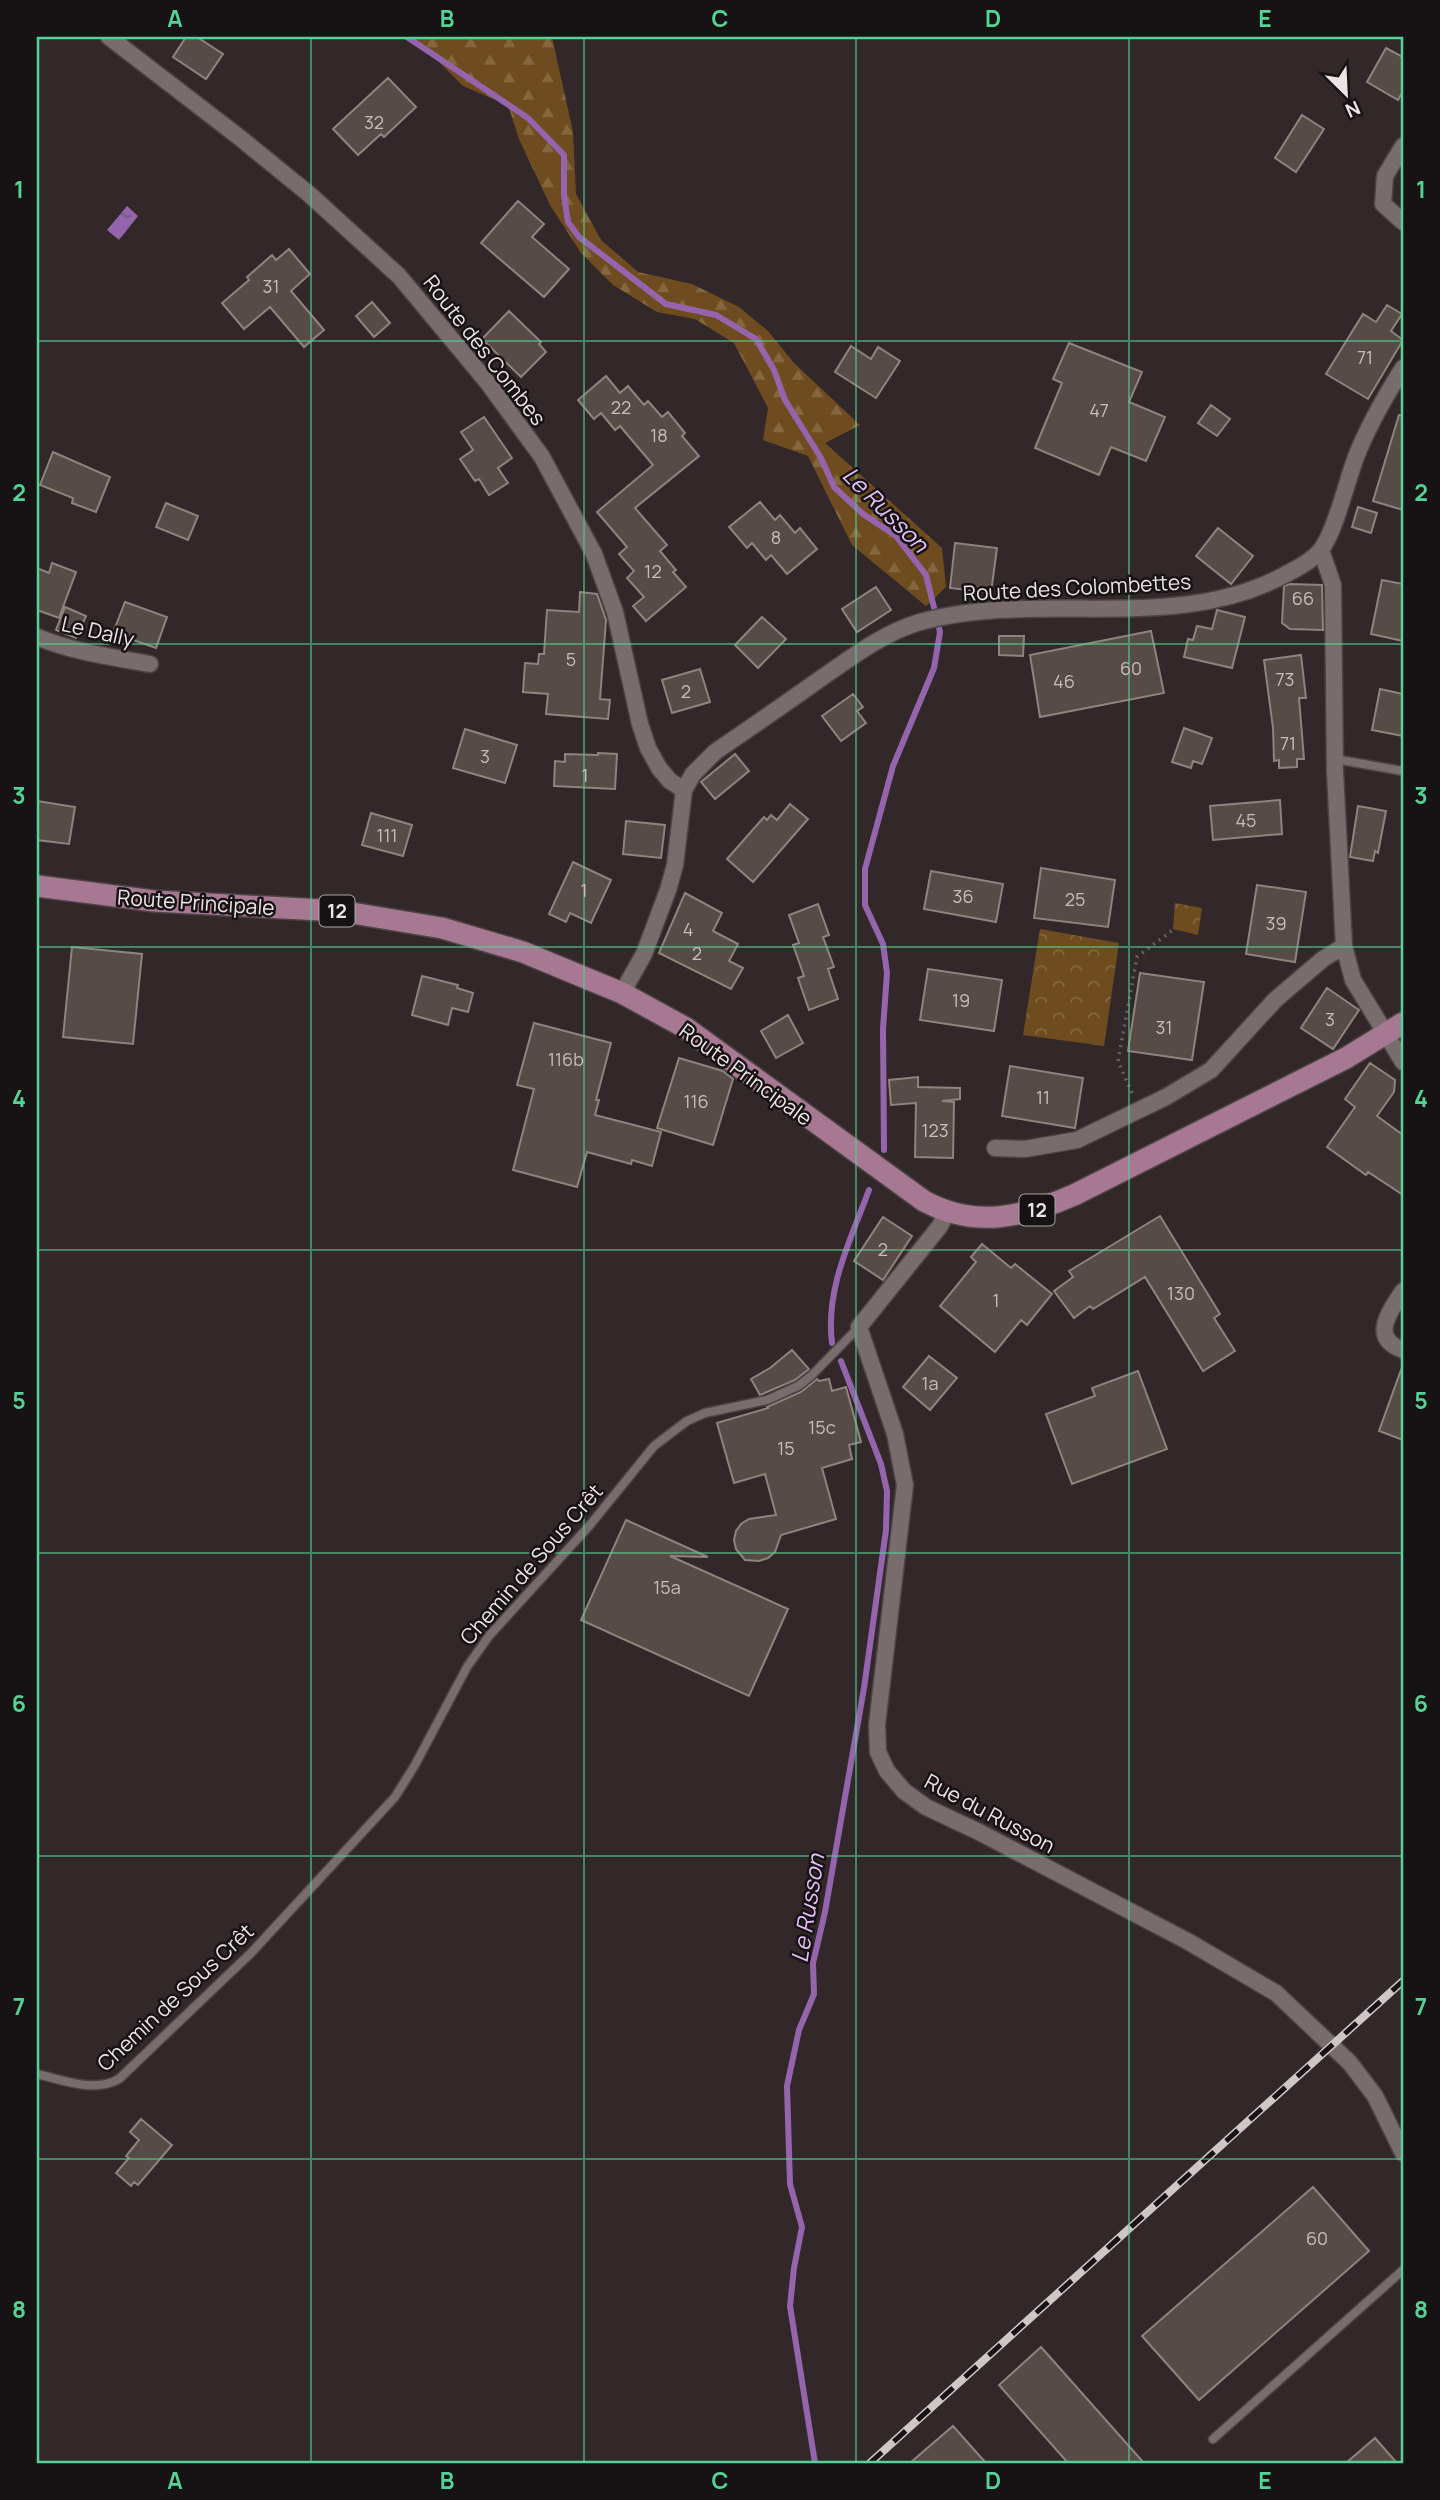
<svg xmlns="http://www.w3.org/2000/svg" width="1440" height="2500" font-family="Manrope,sans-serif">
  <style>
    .forest { fill: url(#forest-firs) }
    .park { fill: url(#park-crowns) }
    .water { fill: url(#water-ripples) }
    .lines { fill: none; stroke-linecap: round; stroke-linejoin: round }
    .stream { stroke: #9465ac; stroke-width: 6 }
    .building { fill: #574b47; stroke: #8f837e; stroke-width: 2 }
    .service-casing { stroke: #4d4344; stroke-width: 11 }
    .minor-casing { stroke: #4d4344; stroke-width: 19 }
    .primary-casing { stroke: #4d4344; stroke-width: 24 }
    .path { stroke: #6b6162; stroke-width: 3.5; stroke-dasharray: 2 5; stroke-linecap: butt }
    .service { stroke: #796c6d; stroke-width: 8 }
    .minor { stroke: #796c6d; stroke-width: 16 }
    .primary { stroke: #a77892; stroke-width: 21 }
    .rail-casing { stroke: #cec6c7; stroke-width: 8 }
    .rail { stroke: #171213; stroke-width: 5; stroke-dasharray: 16; stroke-linecap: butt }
    .grid { fill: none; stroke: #53d396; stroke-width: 2; stroke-opacity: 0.55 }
    .labels { text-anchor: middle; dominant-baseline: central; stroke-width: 5; stroke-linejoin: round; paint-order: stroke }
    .number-label { font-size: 18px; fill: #c6bdbd }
    .shield { fill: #171213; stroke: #aba4a5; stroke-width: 2 }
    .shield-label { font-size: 19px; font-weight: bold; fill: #ebe3e4 }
    .street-label { font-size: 21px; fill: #ebe3e4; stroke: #171213 }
    .water-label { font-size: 23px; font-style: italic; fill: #e5bff9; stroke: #171213 }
    .neatline { fill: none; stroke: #53d396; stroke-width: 2.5 }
    .grid-label { font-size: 23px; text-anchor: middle; font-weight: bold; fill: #53d396 }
  </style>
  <defs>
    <pattern id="forest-firs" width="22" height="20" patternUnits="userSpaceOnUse" patternTransform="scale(1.75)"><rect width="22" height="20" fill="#6f4c1f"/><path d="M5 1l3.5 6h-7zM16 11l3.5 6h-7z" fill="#84663f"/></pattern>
    <pattern id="park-crowns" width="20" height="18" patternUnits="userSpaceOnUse" patternTransform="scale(1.75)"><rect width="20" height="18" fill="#6f4c1f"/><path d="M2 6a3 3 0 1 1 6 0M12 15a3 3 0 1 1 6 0" fill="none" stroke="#84663f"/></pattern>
    <pattern id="water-ripples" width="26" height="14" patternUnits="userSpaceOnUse" patternTransform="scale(1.75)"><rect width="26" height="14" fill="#9465ac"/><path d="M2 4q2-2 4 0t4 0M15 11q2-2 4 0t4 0" fill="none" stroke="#755882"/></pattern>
  </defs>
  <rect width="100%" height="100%" fill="#332829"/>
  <path class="forest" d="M407,37H552L573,132L576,194L601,240L638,272L692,284L739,307L768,331L794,363L860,425L825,443L942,548L946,587L926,606L852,545L808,456L763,440L768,408L734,343L695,319L657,312L613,285L581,253L550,205L519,139L508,105L463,86L419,42Z"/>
  <path class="park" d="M1175,903L1202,908L1198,935L1173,929Z
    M1040,929L1119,943L1104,1046L1023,1035Z"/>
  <path class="water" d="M127,206L138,216L119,240L107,230Z"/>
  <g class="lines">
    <path class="stream" d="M407,37L528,118L564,155V195L568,222L579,237L666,304L716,315L756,339L774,370L785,400L821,458L834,487L863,514L896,536L926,575L940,632L934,668L893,766L865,869V905L883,944L887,973L883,1029L884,1150
      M832,1343C825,1289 851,1239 869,1190
      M815,2463L790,2306L794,2268L802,2227L790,2184L787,2086L799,2030L814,1994L813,1963L825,1912L864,1688L886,1530L887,1491L881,1464L841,1361"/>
  </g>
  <path class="building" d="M186,37H197L223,54L206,79L173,57Z
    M1386,48L1403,57V91L1398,100L1367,82Z
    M388,78L416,107L384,137L381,134L358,155L333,129Z
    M1302,115L1324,129L1296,172L1275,158Z
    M518,201L544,224L532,237L569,269L544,297L481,243Z
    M289,249L310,274L291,291L324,330L304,347L270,307L244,329L222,303L249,280L247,277L272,255L276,260Z
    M372,302L390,323L374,337L356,316Z
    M1387,305L1402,314L1391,331L1403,340L1368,399L1326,374L1363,314L1376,322Z
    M509,311L541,342L539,344L546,352L521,377L482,339Z
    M1069,343L1142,372L1129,402L1165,417L1146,461L1111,447L1099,475L1035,448L1062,383L1053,379Z
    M851,346L871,359L878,347L900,361L876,398L835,372Z
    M606,376L620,393L628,386L644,405L648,401L662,417L668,412L685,433L682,436L699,456L635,508L667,545L660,551L676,570L673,572L686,587L646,621L633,606L644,597L627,578L634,571L619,554L627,547L597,512L653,465L620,426L615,430L601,413L594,419L578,400Z
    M1211,405L1230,419L1217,436L1198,423Z
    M1399,415L1403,416V510L1373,501Z
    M484,417L512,458L498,468L508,483L489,495L479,479L475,481L460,459L473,450L461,432Z
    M53,452L110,477L96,512L72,503L73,498L40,485Z
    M760,502L775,520L780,515L795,533L800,528L817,549L787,574L771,555L766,560L752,543L747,548L729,527Z
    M166,503L198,516L188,540L156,527Z
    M1358,507L1377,513L1371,533L1352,527Z
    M1218,528L1253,556L1231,584L1196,556Z
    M955,543L997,548L991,593L950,588Z
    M52,563L76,572L59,618L37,610V568L49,573Z
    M1382,580L1403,584V641L1371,634Z
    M1290,584L1322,585L1323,630L1290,629L1282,623L1284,586Z
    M876,587L891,610L857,632L842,609Z
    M580,592L597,594L606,620L600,699L610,700L608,719L546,714L548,694L523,692L525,663L538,664L539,654H544L547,610L579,612Z
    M125,602L167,617L156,648L113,633Z
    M65,607L86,616L76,638L56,630Z
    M1217,610L1245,617L1232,668L1184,657L1188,639L1193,640L1197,626L1212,629Z
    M762,617L786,639L758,668L735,645Z
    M1151,631L1164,693L1040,717L1030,655Z
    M999,636H1024L1023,656L999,655Z
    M1301,655L1306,698H1299L1304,759H1297V767L1279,768V760L1274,761L1273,728L1264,660Z
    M700,669L710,702L672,713L662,680Z
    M1380,689L1403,694V736L1372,730Z
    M853,694L863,707L857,711L866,723L841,741L822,716Z
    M1184,728L1212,738L1202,764L1193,761L1191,768L1172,762Z
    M465,729L517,745L505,783L453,768Z
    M598,753L617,754L615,789L554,786L555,761L565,762V754L598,755Z
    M735,754L749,771L715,799L701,782Z
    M1280,800L1282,834L1213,840L1210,806Z
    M37,801L75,807L69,844L37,840Z
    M790,804L808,819L753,882L727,859L764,817L767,820L771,815L777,820Z
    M1358,806L1386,811L1378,853L1375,851L1373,861L1350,857Z
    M371,813L412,825L403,856L362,845Z
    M626,821L665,825L661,858L623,854Z
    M573,862L611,880L591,923L570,913L566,922L549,914Z
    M1041,868L1115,880L1108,927L1034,918Z
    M931,871L1003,884L996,922L924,909Z
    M1257,885L1306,892L1295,962L1246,954Z
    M685,893L722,913L713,931L738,944L729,961L743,968L731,989L659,953Z
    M818,904L829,935L823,937L834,967L828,969L838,999L809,1010L798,978L804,976L793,945L799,943L789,915Z
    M72,947L142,954L133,1044L63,1037Z
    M928,969L1002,980L994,1031L920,1020Z
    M1140,973L1204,982L1192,1060L1128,1051Z
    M422,976L458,985L457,988L473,993L468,1012L452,1008L448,1025L412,1015Z
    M1327,988L1359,1010L1333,1049L1301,1028Z
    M788,1015L803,1043L776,1058L761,1031Z
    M534,1023L611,1043L596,1100H599L595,1115L661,1132L652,1166L632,1160L631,1164L587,1152L577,1187L513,1170L534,1089L517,1085Z
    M679,1058L723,1071L733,1079L713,1145L657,1128Z
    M1370,1063L1395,1080L1394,1092L1377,1116L1403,1135V1195L1368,1172L1366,1175L1327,1147L1355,1107L1345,1099Z
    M1010,1066L1083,1078L1075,1128L1002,1116Z
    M918,1077V1087L960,1088V1099L942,1101L954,1102L953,1158L915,1157L916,1103L891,1105L889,1080Z
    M1160,1216L1220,1314L1214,1318L1235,1351L1203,1371L1145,1277L1093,1309L1090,1306L1074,1318L1054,1291L1073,1277L1069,1271Z
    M883,1217L912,1236L883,1280L854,1261Z
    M982,1244L1011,1268L1015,1264L1052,1294L1027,1325L1021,1320L995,1352L940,1306L976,1262L971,1257Z
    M792,1350L809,1369L795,1380L760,1395L751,1379L770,1368Z
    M929,1356L957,1378L930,1410L903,1387Z
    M1401,1370L1403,1371V1440L1379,1431Z
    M1138,1371L1167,1449L1072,1484L1046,1414L1095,1396L1092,1388Z
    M817,1379L819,1381L829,1379L832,1391L846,1387L861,1442L849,1445L852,1459L822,1468L836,1519L781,1535L775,1552L768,1558L759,1561L745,1560L736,1549L734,1540L736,1531L741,1524L749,1519L776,1515L765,1474L734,1483L717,1423L768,1408L767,1407L801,1392Z
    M626,1520L708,1557L670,1556L788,1609L749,1696L581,1620Z
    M141,2119L172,2145L138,2185L134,2182L131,2186L116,2173L129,2158L126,2156L139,2140L130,2132Z
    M1313,2187L1369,2251L1199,2400L1142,2336Z
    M1041,2347L1144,2463H1068L999,2385Z
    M953,2426L986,2463H910Z
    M1375,2438L1397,2463H1346Z"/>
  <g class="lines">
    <g class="service-casing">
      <path id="service" d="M1335,759L1403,771
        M37,2074C63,2080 94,2093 119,2079L251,1953L395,1797L415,1765L467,1667L489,1636L590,1525L654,1446L687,1421L705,1413L767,1400L798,1386L811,1376L859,1327
        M1213,2439L1403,2270"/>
    </g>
    <g class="minor-casing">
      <path id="minor" d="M109,37L239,137L309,194L399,276L488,383L542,457L594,554L615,612L640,724L648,748L659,768L670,781L684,790
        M1403,146L1385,176L1383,204L1403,222
        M1321,550L1333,585L1335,772L1344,946L1353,980L1403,1062
        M37,637C73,652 112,657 150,664
        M622,993L644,954L668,890L675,865L684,790L693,774L715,752C750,728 785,704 820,679C852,657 883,633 920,622C1041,589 1178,636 1290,572C1300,567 1313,559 1320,551C1335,533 1347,480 1356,457C1368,426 1386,395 1403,368
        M995,1148L1025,1149L1077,1140L1166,1097L1211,1070L1275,1000L1323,959L1344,946
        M947,1212L940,1226L859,1327L895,1434L905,1485L877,1725L878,1752L887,1771L904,1791L926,1807L979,1832L1189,1942L1276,1993L1350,2063L1375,2096L1403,2153
        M1403,1291C1390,1311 1369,1338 1403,1350"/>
    </g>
    <g class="primary-casing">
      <path id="primary" d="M37,886L154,901L340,911L442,928L523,952L622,993L686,1028L924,1201C976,1229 1023,1217 1074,1195L1346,1058L1403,1023"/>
    </g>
    <path class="path" d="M1132,1093L1118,1061L1137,957L1174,929"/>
    <use href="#service" class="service"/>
    <use href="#minor" class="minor"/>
    <use href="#primary" class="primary"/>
    <g class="rail-casing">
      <path id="rail" d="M870,2463L1403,1981"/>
    </g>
    <use href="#rail" class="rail"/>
  </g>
  <path class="grid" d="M311,37V2463M584,37V2463M856,37V2463M1129,37V2463M37,341H1403M37,644H1403M37,947H1403M37,1250H1403M37,1553H1403M37,1856H1403M37,2159H1403"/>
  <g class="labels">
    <g class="number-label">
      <text x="374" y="122">32</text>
      <text x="271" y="286">31</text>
      <text x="1365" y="357">71</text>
      <text x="621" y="407">22</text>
      <text x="1099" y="410">47</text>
      <text x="659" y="435">18</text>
      <text x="776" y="537">8</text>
      <text x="653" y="571">12</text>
      <text x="1303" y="598">66</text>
      <text x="571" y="659">5</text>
      <text x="1131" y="668">60</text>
      <text x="1285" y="679">73</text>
      <text x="1064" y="681">46</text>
      <text x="686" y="691">2</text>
      <text x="1288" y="743">71</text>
      <text x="485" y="756">3</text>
      <text x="585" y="775">1</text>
      <text x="1246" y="820">45</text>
      <text x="387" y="835">111</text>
      <text x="584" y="890">1</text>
      <text x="963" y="896">36</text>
      <text x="1075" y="899">25</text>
      <text x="1276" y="923">39</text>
      <text x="688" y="929">4</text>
      <text x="697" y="953">2</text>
      <text x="961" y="1000">19</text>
      <text x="1330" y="1019">3</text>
      <text x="1164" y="1027">31</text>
      <text x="566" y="1059">116b</text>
      <text x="1043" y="1097">11</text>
      <text x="696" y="1101">116</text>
      <text x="935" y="1130">123</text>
      <text x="883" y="1249">2</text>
      <text x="1181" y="1293">130</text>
      <text x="996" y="1300">1</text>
      <text x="930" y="1383">1a</text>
      <text x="822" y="1427">15c</text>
      <text x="786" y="1448">15</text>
      <text x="667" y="1587">15a</text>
      <text x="1317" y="2238">60</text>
    </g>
    <g class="shield">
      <rect x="319.5" y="895.5" width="35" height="31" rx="5"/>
      <rect x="1019.5" y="1194.5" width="35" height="31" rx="5"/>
    </g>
    <g class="shield-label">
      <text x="337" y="911">12</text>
      <text x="1037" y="1210">12</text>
    </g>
    <g class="street-label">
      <text transform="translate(485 350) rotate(52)">Route des Combes</text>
      <text transform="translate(1077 587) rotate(-3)">Route des Colombettes</text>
      <text transform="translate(98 631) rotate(13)">Le Dally</text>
      <text transform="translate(196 902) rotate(4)">Route Principale</text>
      <text transform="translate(746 1074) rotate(36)">Route Principale</text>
      <text transform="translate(531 1564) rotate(-49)">Chemin de Sous Crêt</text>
      <text transform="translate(990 1813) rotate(28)">Rue du Russon</text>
      <text transform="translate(175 1997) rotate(-43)">Chemin de Sous Crêt</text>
    </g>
    <g class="water-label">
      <text transform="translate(886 509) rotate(45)">Le Russon</text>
      <text transform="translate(807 1908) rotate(-81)">Le Russon</text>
    </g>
  </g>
  <rect width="1440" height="2500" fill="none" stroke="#171213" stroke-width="77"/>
  <g transform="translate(1346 94) rotate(156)" stroke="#171213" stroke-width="5" paint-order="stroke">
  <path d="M0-5L12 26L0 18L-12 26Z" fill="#ebe3e4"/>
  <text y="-10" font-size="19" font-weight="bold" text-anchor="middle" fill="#ebe3e4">N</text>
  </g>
  <rect x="38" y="38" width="1364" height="2424" class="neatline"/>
  <g class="grid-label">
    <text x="175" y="27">A</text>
    <text x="447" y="27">B</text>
    <text x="720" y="27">C</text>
    <text x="993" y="27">D</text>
    <text x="1265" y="27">E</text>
    <text x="19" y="198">1</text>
    <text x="1421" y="198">1</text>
    <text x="19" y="501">2</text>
    <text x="1421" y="501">2</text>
    <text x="19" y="804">3</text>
    <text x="1421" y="804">3</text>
    <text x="19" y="1107">4</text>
    <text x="1421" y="1107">4</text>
    <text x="19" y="1409">5</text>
    <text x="1421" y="1409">5</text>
    <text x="19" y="1712">6</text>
    <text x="1421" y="1712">6</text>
    <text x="19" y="2015">7</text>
    <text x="1421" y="2015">7</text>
    <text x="19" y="2318">8</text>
    <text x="1421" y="2318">8</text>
    <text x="175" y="2489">A</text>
    <text x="447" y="2489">B</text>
    <text x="720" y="2489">C</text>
    <text x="993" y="2489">D</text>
    <text x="1265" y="2489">E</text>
  </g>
</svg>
